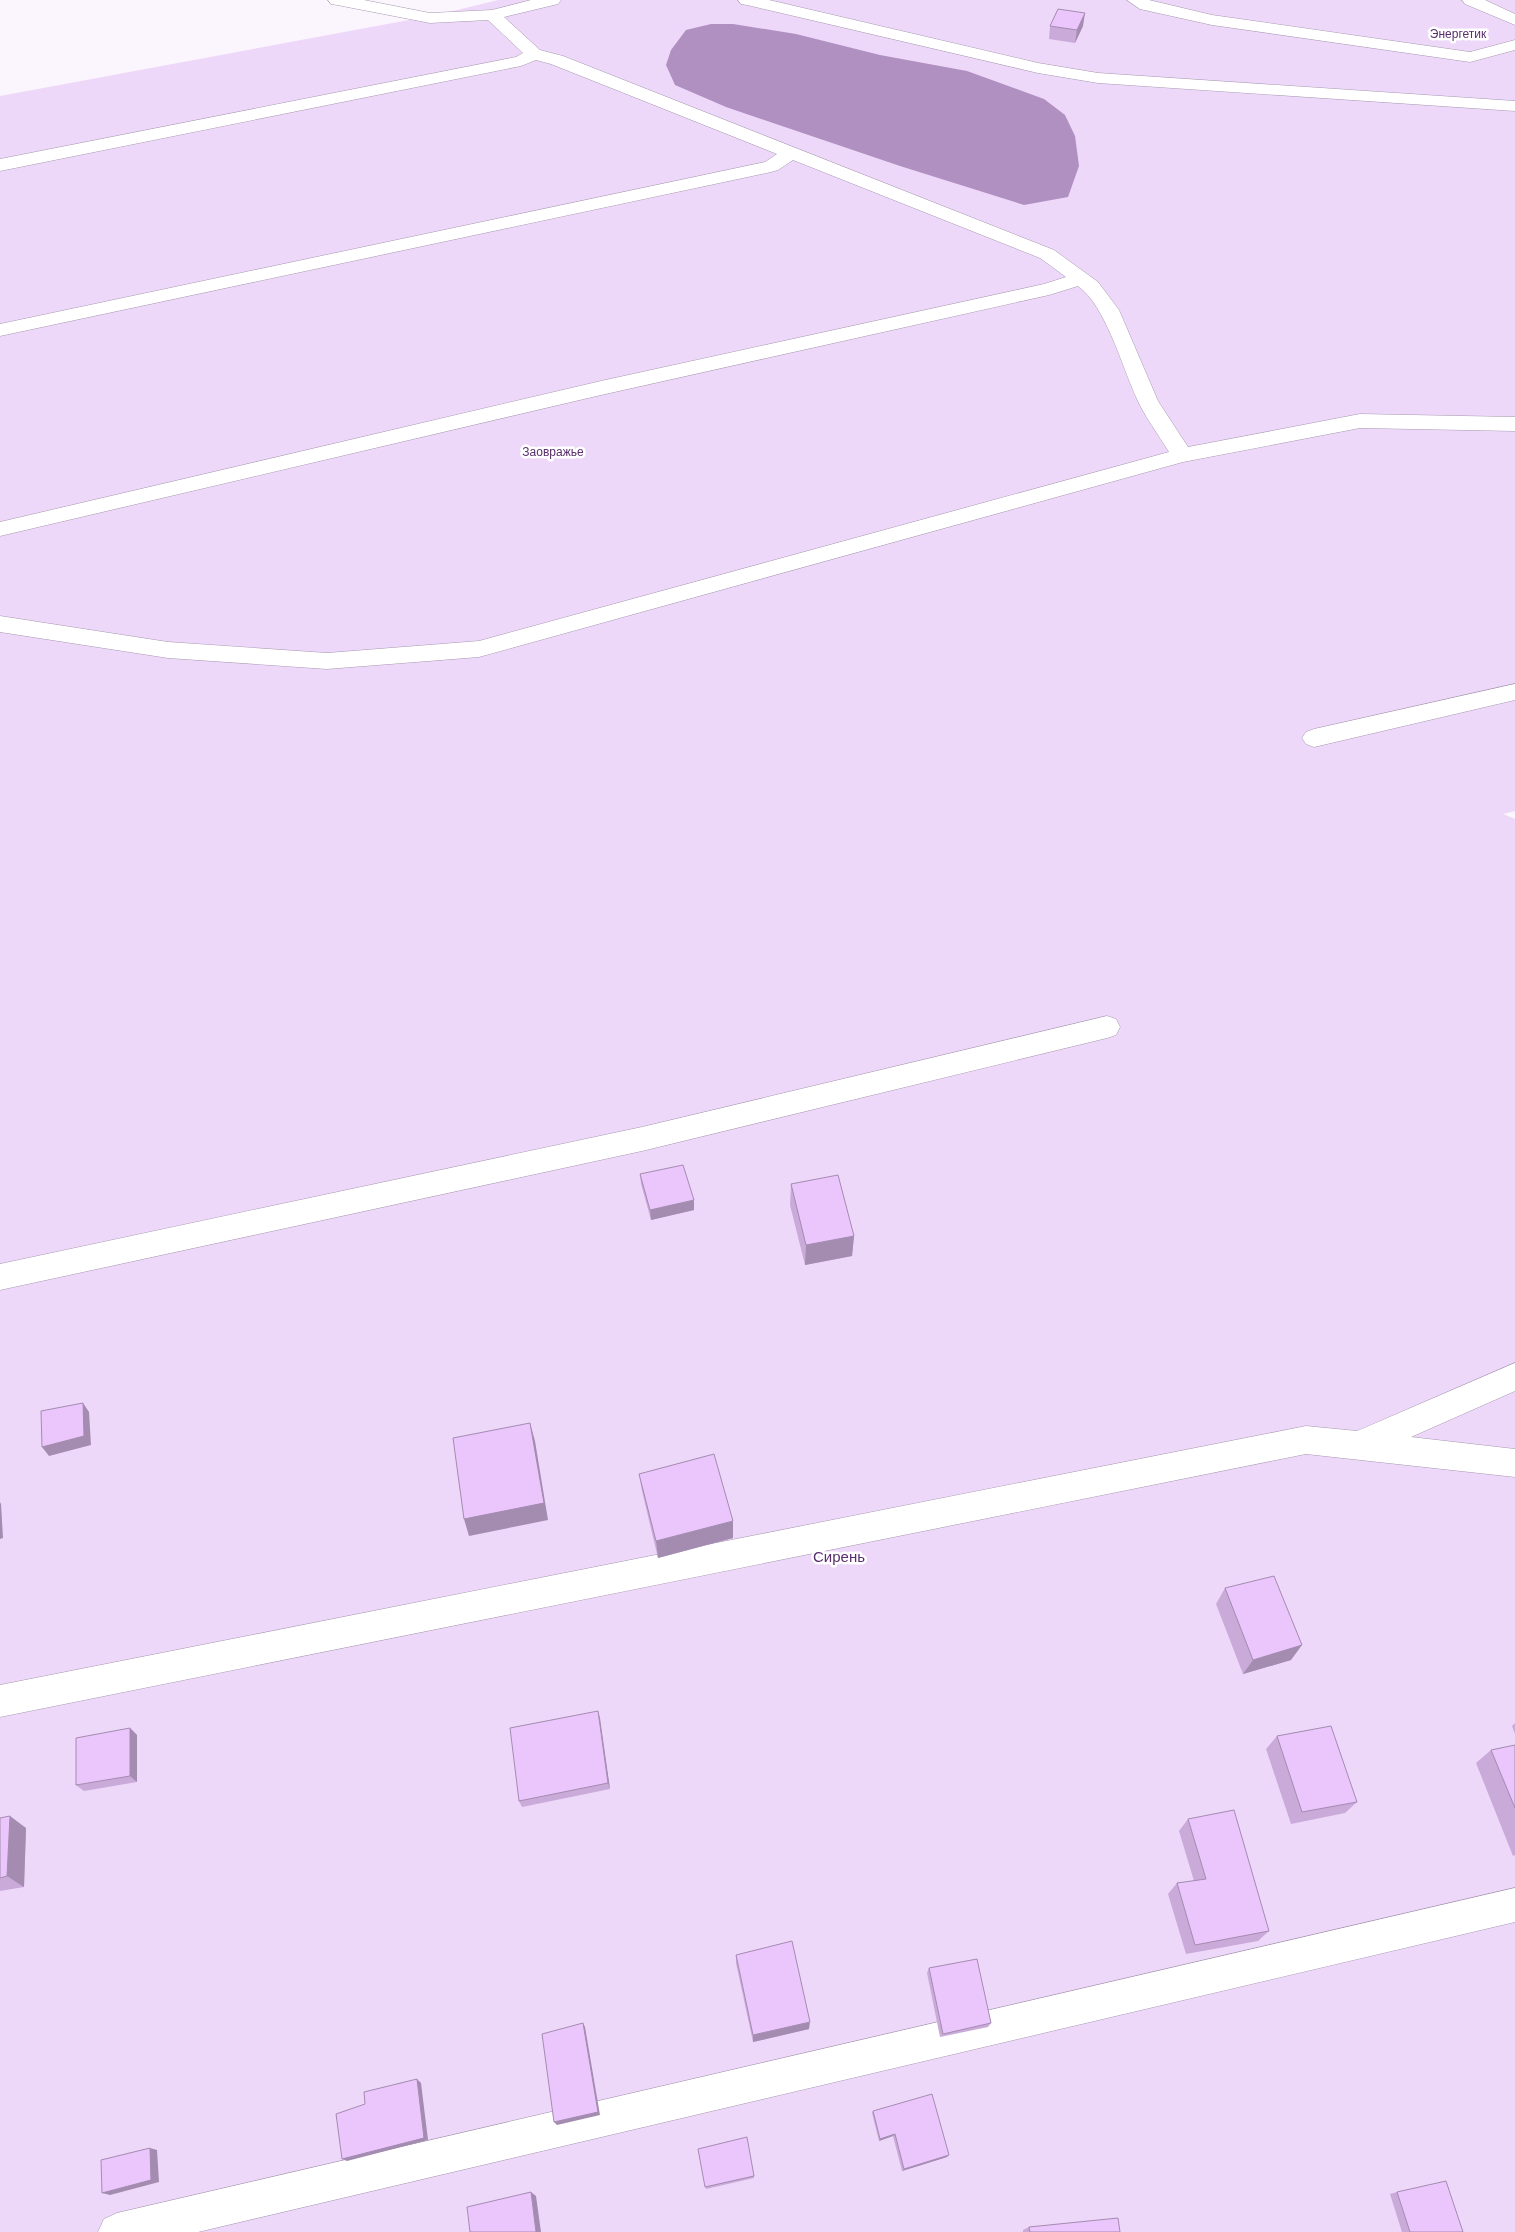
<svg xmlns="http://www.w3.org/2000/svg" width="1515" height="2232" font-family="'Work Sans',sans-serif">
  <style>
    .green { fill: #eed8f9 }
    .water { fill: #b08fc1 }
    .lines { fill: none; stroke-linecap: round; stroke-linejoin: round }
    .service-casing { stroke: #a698ae; stroke-width: 1 }
    .service { fill: #fff; fill-rule: evenodd }
    .wall { fill: #c9aad9 }
    .shaded-wall { fill: #a48bb0 }
    .building { fill: #eac6fc; stroke: #a48bb0 }
    .labels { text-anchor: middle; dominant-baseline: central; stroke-width: 5; stroke-linejoin: round; paint-order: stroke }
    .far-park-label { font-size: 12px; fill: #592e6c; stroke: #fff }
    .park-label { font-size: 15px; fill: #592e6c; stroke: #fff }
  </style>
  <rect width="100%" height="100%" fill="#fbf5fe"/>
  <path class="green" d="M498,0H1515V811L1503,814L1515,819V2232H0V96L441,14Z"/>
  <path class="water" d="M711,24H733L796,34L880,55L967,71L1044,99L1065,115L1075,136L1079,166L1068,197L1024,205L900,166L726,107L675,85L666,65L671,50L686,30Z"/>
  <g class="lines">
    <g class="service-casing">
      <path id="service" d="M328,0H364L430,13L492,10L531,0H561L558,4L504,17L540,50L563,56L1054,250L1098,282L1119,310L1158,401L1188,447L1360,414L1515,417V431L1360,428L1183,462L479,657L327,669L168,658L0,632V616L168,642L327,653L479,641L1169,452C1158,434 1145,417 1137,399C1122,367 1106,306 1078,286L1049,295L601,395L0,536V522L601,381L1044,284L1066,277L1040,258L793,160L778,170L771,172L0,336V324L765,162L777,154L551,64L536,60L521,66L0,171V159L516,57L523,53L488,20L430,23L337,5L331,4Z
        M738,0H769L1038,63L1098,73L1515,101V111L1098,83L1038,73L747,5L741,4Z
        M1127,0H1149L1212,15L1470,52L1515,40V50L1470,62L1212,25L1140,9Z
        M1462,0H1485L1515,14V25L1465,4Z
        M1515,684V700L1314,747L1306,744L1302,738L1306,732L1314,729Z
        M1107,1016L1116,1019L1120,1027L1116,1035L1107,1038L642,1151L0,1290V1264L642,1127Z
        M1515,1363V1391L1411,1437L1515,1449V1477L1306,1454L0,1717V1685L1306,1426L1357,1431Z
        M1515,1888V1922L198,2232H98L104,2219L117,2213Z"/>
    </g>
    <use href="#service" class="service"/>
  </g>
  <path class="wall" d="M1050,26H1083L1075,43L1049,39Z
    M640,1174L694,1210L651,1220L641,1184Z
    M791,1184L854,1236L852,1256L805,1265L790,1205Z
    M639,1474L733,1538L658,1558L642,1491Z
    M1225,1588L1291,1660L1243,1674L1216,1604Z
    M598,1711L610,1789L522,1807L519,1801Z
    M1515,1723V1734L1512,1726Z
    M130,1728L137,1735V1782L84,1791L76,1785Z
    M1277,1736L1357,1802L1345,1813L1291,1824L1266,1749Z
    M1515,1745V1855L1513,1856L1476,1763L1491,1750Z
    M0,1818L26,1828L24,1887L0,1891Z
    M1188,1819L1269,1931L1258,1941L1186,1954L1168,1894L1177,1883L1194,1881L1179,1831Z
    M736,1955L809,2029L753,2042L736,1963Z
    M929,1968L991,2023L988,2027L940,2037L927,1973Z
    M873,2111L947,2157L902,2171L893,2136L879,2141L872,2113Z
    M698,2149L754,2176V2178L706,2189Z
    M1397,2192L1463,2232H1402L1390,2194Z
    M1029,2227L1120,2232H1023V2230Z"/>
  <path class="shaded-wall" d="M1085,13L1083,26L1075,43L1077,30Z
    M694,1200V1210L651,1220L650,1210Z
    M854,1236L852,1256L805,1265L806,1245Z
    M83,1403L89,1412L91,1445L49,1456L42,1447Z
    M530,1423L535,1441L548,1520L469,1536L464,1519Z
    M0,1502L1,1504L3,1538L0,1539Z
    M733,1521V1538L658,1558L656,1541Z
    M1302,1645L1291,1660L1243,1674L1253,1660Z
    M598,1711L600,1718L610,1789L608,1783Z
    M130,1728L137,1735V1782L130,1776Z
    M10,1816L26,1828L24,1887L7,1876Z
    M810,2022L809,2029L753,2042V2035Z
    M583,2023L585,2027L600,2115L557,2125L554,2122Z
    M417,2079L421,2083L428,2140L347,2161L342,2159Z
    M895,2134L893,2136L879,2141L880,2139Z
    M150,2148L157,2150L159,2182L110,2195L102,2193Z
    M949,2155L947,2157L902,2171L904,2169Z
    M531,2192L536,2196L541,2232H536Z"/>
  <path class="building" d="M1058,9L1085,13L1077,30L1050,26Z
    M683,1165L694,1200L650,1210L640,1174Z
    M838,1175L854,1236L806,1245L791,1184Z
    M83,1403L84,1436L42,1447L41,1411Z
    M530,1423L544,1503L464,1519L453,1438Z
    M714,1454L733,1521L656,1541L639,1474Z
    M1274,1576L1302,1645L1253,1660L1225,1588Z
    M598,1711L608,1783L519,1801L510,1728Z
    M1331,1726L1357,1802L1302,1812L1277,1736Z
    M130,1728V1776L76,1785V1738Z
    M1515,1745V1808L1491,1750Z
    M1234,1810L1269,1931L1195,1945L1177,1883L1206,1879L1188,1819Z
    M10,1816L7,1876L0,1878V1818Z
    M792,1941L810,2022L753,2035L736,1955Z
    M977,1959L991,2023L943,2034L929,1968Z
    M583,2023L598,2112L554,2122L542,2034Z
    M417,2079L424,2138L342,2159L336,2114L365,2104L364,2092Z
    M932,2094L949,2155L904,2169L895,2134L880,2139L873,2111Z
    M747,2137L754,2176L705,2187L698,2149Z
    M150,2148L151,2180L102,2193L101,2160Z
    M1446,2181L1463,2232H1410L1397,2192Z
    M531,2192L536,2232H470L467,2207Z
    M1118,2218L1120,2232H1030L1029,2227Z"/>
  <g class="labels">
    <g class="far-park-label">
      <text x="1458" y="34">Энергетик</text>
      <text x="553" y="452">Заовражье</text>
    </g>
    <g class="park-label">
      <text x="839" y="1557">Сирень</text>
    </g>
  </g>
</svg>
